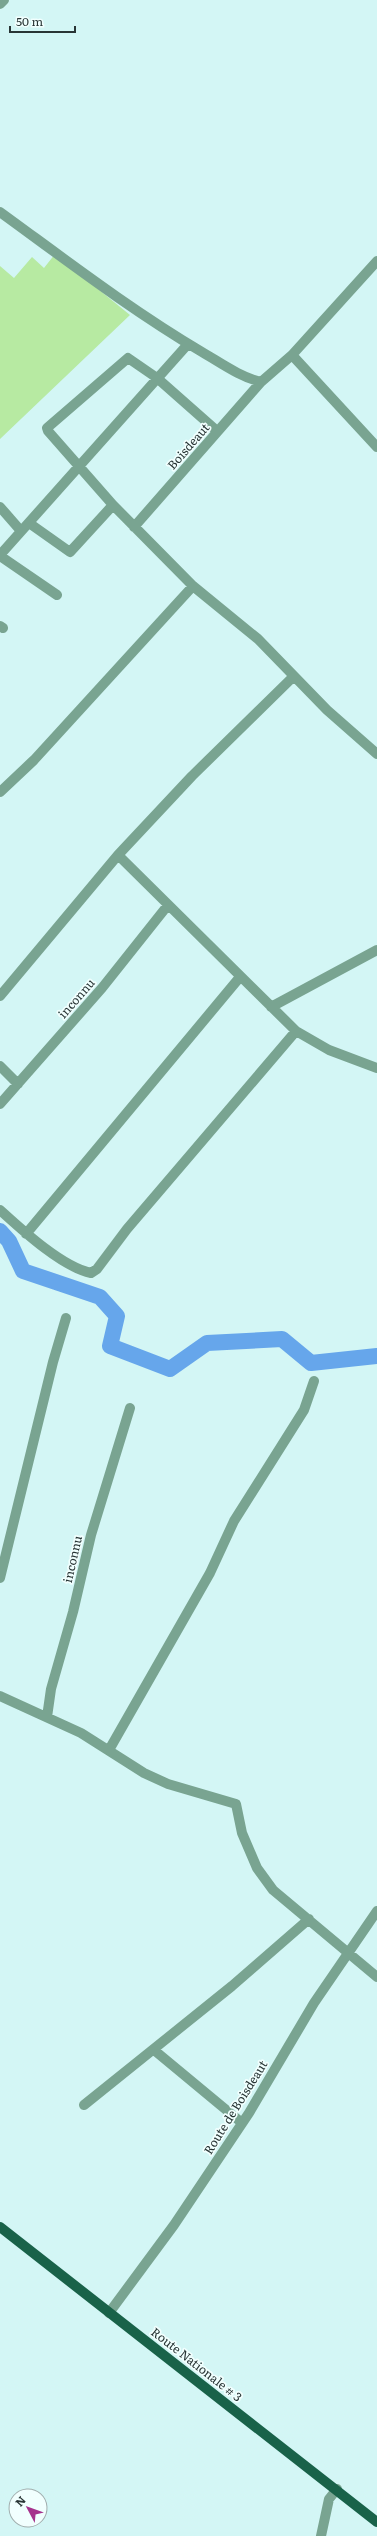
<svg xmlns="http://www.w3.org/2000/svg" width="377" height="2536" font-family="Literata,serif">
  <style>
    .green { fill: #b7eaa2 }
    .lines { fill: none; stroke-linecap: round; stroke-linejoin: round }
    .river { stroke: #66a6eb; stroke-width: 16 }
    .minor { stroke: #79a491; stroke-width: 10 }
    .major { stroke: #196249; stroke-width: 10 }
    .labels { text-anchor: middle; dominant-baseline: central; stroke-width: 3.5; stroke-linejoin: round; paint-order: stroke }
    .street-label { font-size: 12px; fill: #283535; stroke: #f1fffe }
  </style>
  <rect width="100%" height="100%" fill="#d3f6f5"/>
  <path class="green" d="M55,254L130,315L0,439V266L14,278L32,257L44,268Z"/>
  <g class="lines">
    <path class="river" d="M0,1231L9,1241L23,1271L100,1297L117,1316L110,1346L170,1369L207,1343L282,1339L311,1363L377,1356"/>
    <path class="minor" d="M0,4L4,0
      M0,212C66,260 131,310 202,352C221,363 240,377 261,382
      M292,355L377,447
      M217,431L157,378L128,358L47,428L48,431L113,505L193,586L258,639L327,710L377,754
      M0,507L21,531
      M29,523L70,552L113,505
      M134,527L261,382L292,355L377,261
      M0,555L188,344
      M0,556L57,595
      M0,626L3,628
      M0,792L34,760L193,586
      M118,855L192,776L294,676
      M0,996L118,855L296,1031L329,1050L377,1068
      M271,1007L377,950
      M0,1066L18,1084
      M0,1104L102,988L168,905
      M0,1210C22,1230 62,1267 91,1273L97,1269L127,1229L296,1031
      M26,1234L240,977
      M0,1578L53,1362L66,1318
      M0,1696L81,1733L144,1773L168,1784L236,1804L242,1833L257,1868L273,1890L377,1977
      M47,1717L51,1689L73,1612L91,1535L130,1408
      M109,1750L210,1573L234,1521L304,1410L314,1381
      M154,2050L242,2123
      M84,2105L232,1986L309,1919
      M109,2313L174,2225L249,2113L314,2003L377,1911
      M321,2536L329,2499L337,2489"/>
    <path class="major" d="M0,2227L377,2522"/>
  </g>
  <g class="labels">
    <g class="street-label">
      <text transform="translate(188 446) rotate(-49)">Boisdeaut</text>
      <text transform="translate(76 998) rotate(-49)">inconnu</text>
      <text transform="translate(72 1559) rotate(-77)">inconnu</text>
      <text transform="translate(235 2107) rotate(-58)">Route de Boisdeaut</text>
      <text transform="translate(197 2364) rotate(38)">Route Nationale # 3</text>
    </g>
  </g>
  <g transform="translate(28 2508) rotate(311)"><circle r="19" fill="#f1fffe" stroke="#a1aeae"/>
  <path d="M0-3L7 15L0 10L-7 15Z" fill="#a5328d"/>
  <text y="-6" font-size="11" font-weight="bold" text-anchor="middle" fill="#283535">N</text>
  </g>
  <path d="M10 26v6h65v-6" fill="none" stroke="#283535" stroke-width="2"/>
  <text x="16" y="26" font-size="12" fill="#283535" stroke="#f1fffe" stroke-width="3" paint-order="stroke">50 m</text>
</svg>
